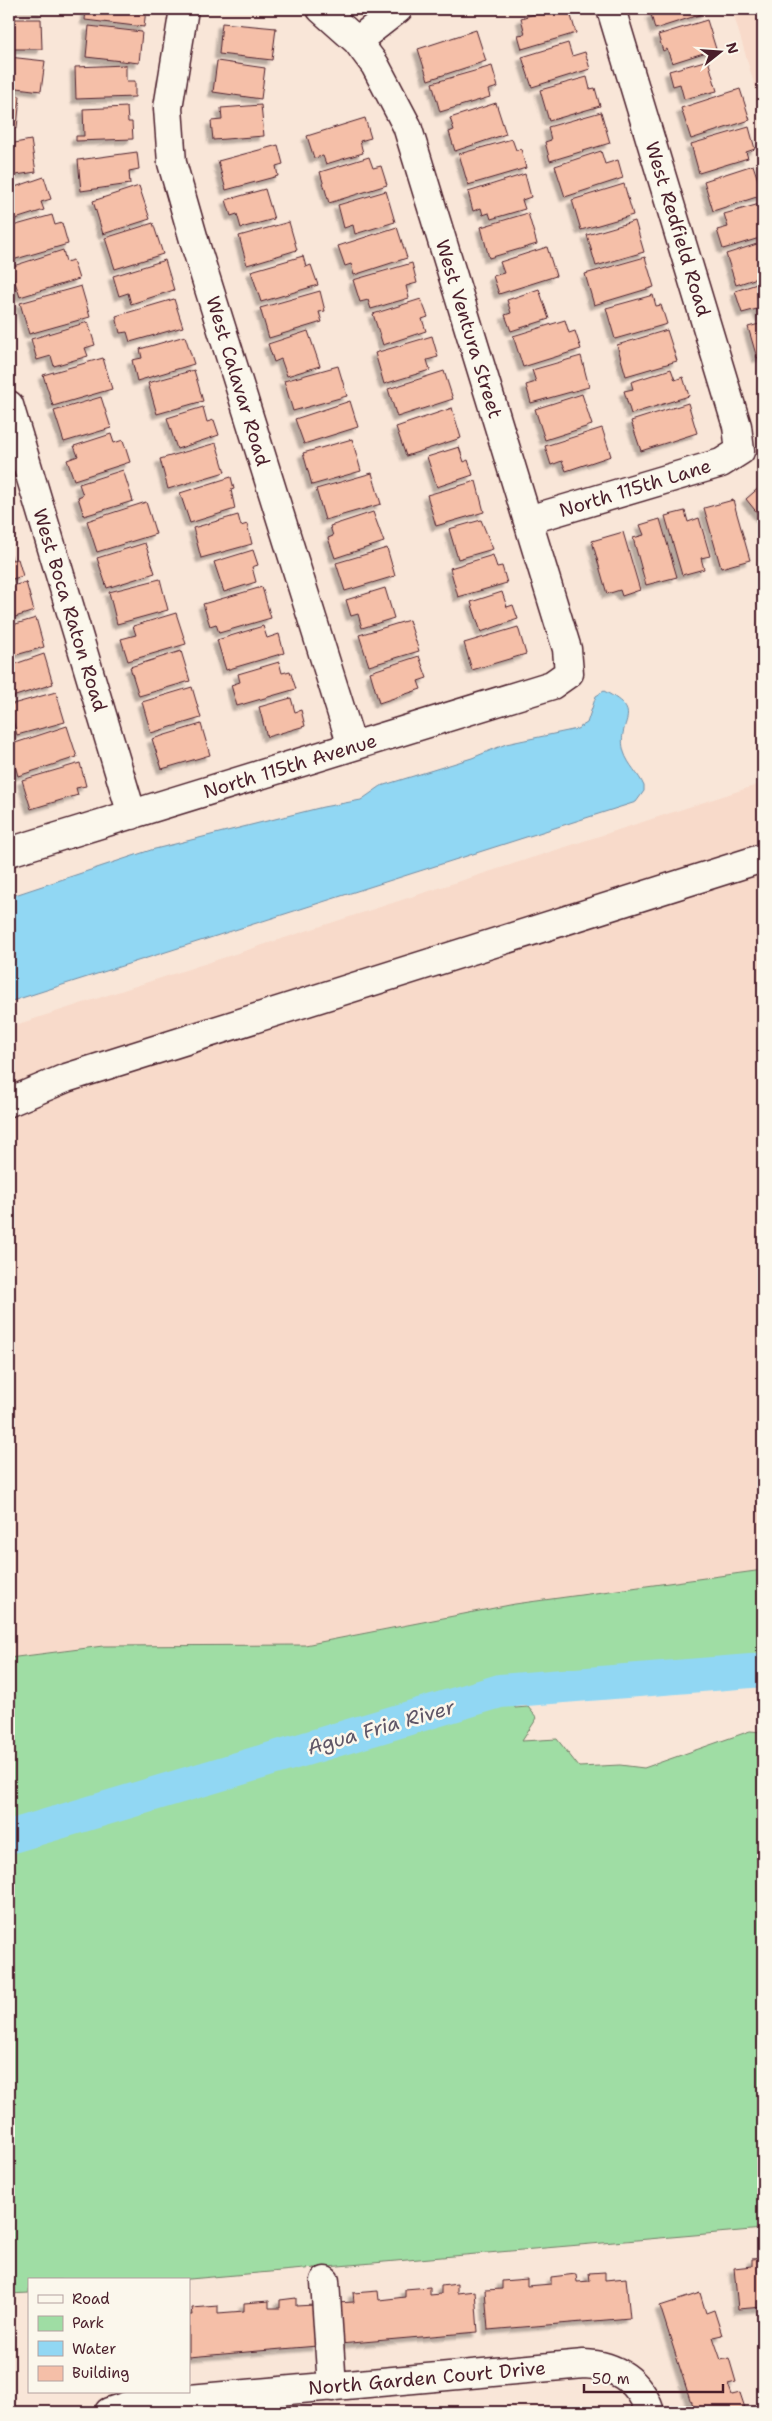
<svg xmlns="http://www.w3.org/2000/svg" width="772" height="2421" font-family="'Shantell Sans',sans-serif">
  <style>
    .built { fill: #f8daca }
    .green { fill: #9fdda4; stroke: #747e68 }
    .water { fill: #91d7f3; stroke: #758da3 }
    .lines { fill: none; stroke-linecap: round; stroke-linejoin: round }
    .river { stroke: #91d7f3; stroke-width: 34 }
    .building { fill: #f5bfa8; stroke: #4a1f2b; filter: url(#shadow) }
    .minor-casing { stroke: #4a1f2b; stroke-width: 31 }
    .minor { stroke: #fbf7ec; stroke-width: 28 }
    .labels { text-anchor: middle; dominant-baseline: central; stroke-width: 5; stroke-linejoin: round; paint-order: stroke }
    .street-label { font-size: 19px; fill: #4a1f2b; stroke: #fbf7ec }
    .water-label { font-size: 20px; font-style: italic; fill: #5f5667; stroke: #fbf7ec }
  </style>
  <defs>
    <filter id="shadow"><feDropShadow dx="-4.5" dy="4.5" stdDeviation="1" flood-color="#0004"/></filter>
  </defs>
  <rect width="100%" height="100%" fill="#f9e6d8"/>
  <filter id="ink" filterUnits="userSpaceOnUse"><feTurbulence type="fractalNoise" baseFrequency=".02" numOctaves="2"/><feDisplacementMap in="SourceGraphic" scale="10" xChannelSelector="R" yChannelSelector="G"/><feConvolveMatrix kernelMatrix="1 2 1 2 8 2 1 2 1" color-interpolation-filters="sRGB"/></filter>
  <g filter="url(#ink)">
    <path class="built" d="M732,9H763V114Z
      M763,783V1570L515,1604L305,1645L103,1646L9,1658V1027Z"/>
    <path class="green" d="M763,1570V1691L712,1661L643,1670L513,1683L515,1708L528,1707L537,1718L522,1741L557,1739L579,1767L620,1765L644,1768L750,1731L763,1732V2229L178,2280H29V2293L9,2294V1658L103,1646L305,1645L515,1604Z"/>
    <path class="water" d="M604,691C648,714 615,720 624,752C628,765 639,774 644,786V791L636,802L9,1002V897L151,850L323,807L361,800L381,786L472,758L506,744L577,729L587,723L596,696Z"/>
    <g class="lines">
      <path class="river" d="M9,1837L500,1691L763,1670"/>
    </g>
    <path class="building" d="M17,9H45L44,12Z
      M86,9H146L144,27L85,20Z
      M551,9H569L576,33L522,49L518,35L525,34L521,18Z
      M654,9H704L705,13L655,29L651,14L655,13Z
      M9,19H41L42,49H9Z
      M707,20L716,49L672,63L667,49L663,51L658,35Z
      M222,23L276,28L272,60L219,54Z
      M89,26L142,32L139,63L86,57Z
      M476,30L486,61L428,80L418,49Z
      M568,43L572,56L585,52L590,69L532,87L522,57Z
      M9,57L45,61L41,91L9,87Z
      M708,60L717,91L684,99L680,84L673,86L669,71Z
      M217,61L265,68L261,99L213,92Z
      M126,65V81H135V97L76,99L75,67Z
      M492,66L498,87L488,90L490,97L440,112L432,83Z
      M587,77L590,89L595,88L600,106L549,121L540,90Z
      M740,89L750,120L691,139L681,108Z
      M9,95L20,96L17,128L9,127Z
      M496,103L506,134L455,151L449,132L454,130L450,118Z
      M261,105L264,136L213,140L211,121L222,120L221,108Z
      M127,107L128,122H132L133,139L76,141V136H84L83,109Z
      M601,112L610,143L550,161L545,142L551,140L548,127Z
      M365,118L371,138L360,141L363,153L326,164L323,156L314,158L307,136Z
      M749,127L755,149L746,152L748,158L699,173L691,144Z
      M512,139L516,150L521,149L526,168L468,185L459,154Z
      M31,140L36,172L9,176V144Z
      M278,145L283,164L276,166L278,176L226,190L218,161Z
      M601,151L605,164L618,160L623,178L565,197L555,166Z
      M137,152L139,169L129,171L130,184L81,191L78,160Z
      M369,157L373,168L381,166L387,185L329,203L320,172Z
      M753,165L763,195L713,211L704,181Z
      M525,174L531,197L522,200L525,209L491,219L489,213L483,215L481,208L473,211L468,192Z
      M44,177L51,199L41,202L44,210L9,221V189Z
      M624,184L633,215L581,230L572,200Z
      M139,186L150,219L103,234L93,201Z
      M265,189L274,219L241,228L237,214L231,216L226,200Z
      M386,191L395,222L355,234L353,225L344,228L338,205Z
      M763,203V237L723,249L717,230L728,227L724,214Z
      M528,213L537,244L489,258L481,227Z
      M52,215L55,225L62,223L68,244L9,261V227Z
      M635,221L644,252L596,266L587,235Z
      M289,222L297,250L247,265L239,236Z
      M153,223L163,254L115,269L105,238Z
      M397,227L407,258L354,275L351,264L345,266L338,246Z
      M763,242V276L736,285L726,254Z
      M547,247L556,276L499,294L493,276L504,273L500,262Z
      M63,250L66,262L73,260L79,279L20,297L10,267Z
      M303,256L306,267L311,265L318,285L261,302L251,271Z
      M645,257L654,287L594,305L585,274Z
      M165,260L174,290L131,304L128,293L119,296L113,276Z
      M412,263L417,283L406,286L409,298L371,309L368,300L360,302L353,280Z
      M763,282V316L760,317L757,309L742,313L735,291Z
      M81,286L90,317L29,334L20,303Z
      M539,289L549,319L511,331L505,315L511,313L507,300Z
      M320,291L325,311L319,312L322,322L269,338L260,308Z
      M653,295L656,306L661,305L667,324L615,339L606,308Z
      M174,299L183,327L130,342L127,332L120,333L116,316Z
      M421,299L428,317L422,319L426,331L383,345L373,314Z
      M565,320L569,333L575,331L581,349L523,367L513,336Z
      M88,322L95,345L85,348L88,356L54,366L51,356L37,360L31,339Z
      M763,323V356L757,358L748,327Z
      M667,330L677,361L626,376L617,345Z
      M308,331L320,366L287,376L281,359L274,362L268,344Z
      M185,336L194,364L137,381L132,360L142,358L140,349Z
      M432,336L438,357L427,360L430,370L384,384L375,353Z
      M581,356L589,387L531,403L526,385L536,382L532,370Z
      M103,358L112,389L53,406L43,375Z
      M338,366L347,396L293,411L284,381Z
      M671,369L675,380L683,377L689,396L631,414L624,391L633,389L631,382Z
      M194,370L203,401L157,414L148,383Z
      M444,371L453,399L397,417L388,389Z
      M582,394L592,425L545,440L535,409Z
      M101,397L111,428L64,442L54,411Z
      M350,401L358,427L304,444L295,419Z
      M688,403L697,433L641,451L631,421Z
      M203,407L207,422L214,420L219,435L177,449L167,418Z
      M452,408L461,438L406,456L396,427Z
      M602,428L611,456L566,471L562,461L551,465L545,446Z
      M111,434L114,443L123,440L130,462L74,480L67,460L78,456L74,446Z
      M352,439L361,471L312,485L303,453Z
      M216,443L225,472L168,489L160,459Z
      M459,447L464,462L468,460L473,475L437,487L427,457Z
      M123,470L133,501L84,516L78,497L83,495L79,484Z
      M372,473L381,504L325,520L316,489Z
      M231,477L234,489L231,490L235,509L190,523L180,493Z
      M476,481L484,512L436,526L427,495Z
      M761,486L763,488V520L746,499Z
      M733,500L750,560L721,568L704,508Z
      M146,502L156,534L97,552L87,521Z
      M685,511L688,522L699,518L710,556L701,558L704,569L682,575L665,516Z
      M373,512L384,542L335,558L328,538L333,536L330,526Z
      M238,515L241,526L247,524L252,544L201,558L193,528Z
      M660,519L677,577L646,585L633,538L644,535L640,525Z
      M481,520L493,549L458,559L449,529Z
      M623,532L640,590L622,596L620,590L607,594L592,541Z
      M145,543L155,573L107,588L97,558Z
      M9,548L12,560L18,559L23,576L9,580Z
      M387,548L395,576L345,591L336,563Z
      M253,550L258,565L252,567L256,582L224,592L214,562Z
      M493,555L497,567L502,566L507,583L458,597L450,568Z
      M160,579L168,610L117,624L109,592Z
      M26,582L34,611L9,619V587Z
      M262,587L271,618L219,633L216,624L210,626L203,604Z
      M385,588L394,618L362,628L358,614L351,616L346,600Z
      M502,592L507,607L513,605L518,619L481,632L471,602Z
      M176,613L186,644L128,661L121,639L136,635L133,626Z
      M36,618L44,647L9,657V626Z
      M409,620L419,651L369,666L359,635Z
      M263,626L267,638L279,634L284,653L226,670L217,640Z
      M518,627L526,654L472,670L464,643Z
      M181,651L190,681L139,696L130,667Z
      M44,654L53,684L9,698V666Z
      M419,656L427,678L418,681L421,689L379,703L370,672Z
      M279,662L282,673L290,671L296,689L237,706L231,685L240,682L238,674Z
      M192,687L201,718L151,733L142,702Z
      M56,692L65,722L17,735L9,705Z
      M291,698L295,712L301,710L305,726L267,737L259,707Z
      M201,724L210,755L162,769L152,739Z
      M67,726L77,757L18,776L9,745Z
      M80,763L86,786L76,788L78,795L31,809L22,780Z
      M763,2258V2307L738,2309L734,2268L752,2266V2259Z
      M605,2272V2280L626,2278L630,2318L488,2330L485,2290L502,2289V2281L527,2279V2286L551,2284V2277L576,2274L577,2282L590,2281L589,2273Z
      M457,2284V2293L475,2291L478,2332L340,2344L336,2303L354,2302L353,2293L378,2291L379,2300L405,2297V2289L430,2287V2295L441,2294V2286Z
      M700,2293L706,2313L714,2310L722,2335L713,2337L721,2360L729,2358L736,2382L728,2384L732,2395L740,2393L745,2408L737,2410V2412H694L660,2306Z
      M296,2298V2306L314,2305L317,2346L189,2357V2315H193L192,2308L218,2306V2313L244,2311V2303L269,2301V2308H280V2300Z"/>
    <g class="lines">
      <g class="minor-casing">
        <path id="minor" d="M184,9L168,108L172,163L196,247L352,746
          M357,41L398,9
          M9,405L132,815
          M528,520L721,463L740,451L737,426L611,9
          M9,852L552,685L569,673L567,649L407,126L375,65L357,41L321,9
          M9,1102L66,1078L763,858
          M325,2281L332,2387
          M109,2412L133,2404L584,2364C616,2365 640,2381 650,2412"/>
      </g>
      <use href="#minor" class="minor"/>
    </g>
  </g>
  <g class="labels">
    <g class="street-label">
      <text transform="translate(678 229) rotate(73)">West Redfield Road</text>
      <text transform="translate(469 329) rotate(73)">West Ventura Street</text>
      <text transform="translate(238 381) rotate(73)">West Calavar Road</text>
      <text transform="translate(635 488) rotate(-17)">North 115th Lane</text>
      <text transform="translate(70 610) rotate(73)">West Boca Raton Road</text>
      <text transform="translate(290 766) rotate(-17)">North 115th Avenue</text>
      <text transform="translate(427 2378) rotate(-5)">North Garden Court Drive</text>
    </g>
    <g class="water-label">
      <text transform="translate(381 1727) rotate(-16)">Agua Fria River</text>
    </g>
  </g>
  <rect width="772" height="2421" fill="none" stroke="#fbf7ec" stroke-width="30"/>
  <rect x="15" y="15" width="742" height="2391" fill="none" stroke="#4a1f2b" stroke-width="2" filter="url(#ink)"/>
  <rect x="28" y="2278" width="162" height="115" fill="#fbf7ec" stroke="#b4a19f"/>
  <rect x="38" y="2295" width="25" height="8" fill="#fbf7ec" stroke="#b4a19f"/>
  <text x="72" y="2304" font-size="15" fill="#4a1f2b">Road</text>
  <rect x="38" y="2316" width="25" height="15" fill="#9fdda4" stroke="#b4a19f"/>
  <text x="72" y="2328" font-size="15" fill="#4a1f2b">Park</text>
  <rect x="38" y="2341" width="25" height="15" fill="#91d7f3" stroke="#b4a19f"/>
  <text x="72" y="2354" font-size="15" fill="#4a1f2b">Water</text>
  <rect x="38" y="2366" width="25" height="15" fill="#f5bfa8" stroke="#b4a19f"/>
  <text x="72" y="2378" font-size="15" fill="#4a1f2b">Building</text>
  <g transform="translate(720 52) rotate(73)" stroke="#fbf7ec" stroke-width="4" paint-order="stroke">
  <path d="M0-4L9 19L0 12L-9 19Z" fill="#4a1f2b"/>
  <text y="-8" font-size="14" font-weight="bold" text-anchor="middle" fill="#4a1f2b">N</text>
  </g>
  <path d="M584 2384v8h139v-8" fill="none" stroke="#4a1f2b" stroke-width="2.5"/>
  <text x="592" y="2384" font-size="15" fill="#4a1f2b" stroke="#fbf7ec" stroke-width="4" paint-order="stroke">50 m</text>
</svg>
